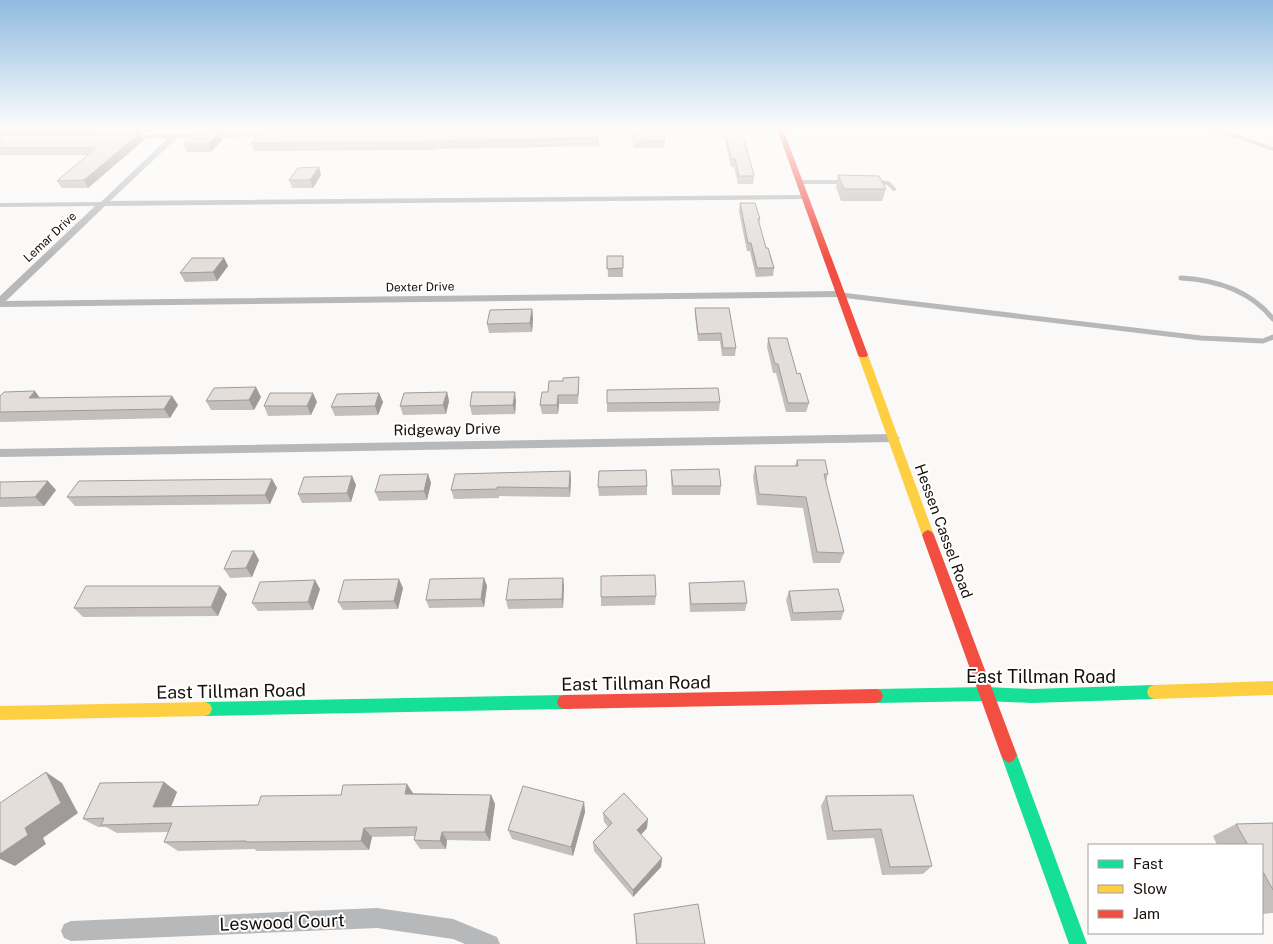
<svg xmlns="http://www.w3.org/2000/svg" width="1273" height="944" font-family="'Public Sans',sans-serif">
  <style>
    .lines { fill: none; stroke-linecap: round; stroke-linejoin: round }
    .lane-far1 { stroke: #b7b8ba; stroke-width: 4 }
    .lane { stroke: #b7b8ba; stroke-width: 5 }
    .street { fill: #b7b8ba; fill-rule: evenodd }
    .fast { fill: #16e098; fill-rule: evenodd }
    .slow { fill: #ffcf43; fill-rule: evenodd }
    .jam { fill: #f24e42; fill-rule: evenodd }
    .wall { fill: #c4bfbc }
    .shaded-wall { fill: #a09b99 }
    .building { fill: #e4dedb; stroke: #a09b99 }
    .labels { text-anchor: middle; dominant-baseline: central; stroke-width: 4; stroke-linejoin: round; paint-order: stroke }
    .far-street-label { font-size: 12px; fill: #170f0a; stroke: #fff }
    .street-label { font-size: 15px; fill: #170f0a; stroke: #fff }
    .near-street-label { font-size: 18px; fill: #170f0a; stroke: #fff }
  </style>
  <rect width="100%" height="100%" fill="#fbf9f7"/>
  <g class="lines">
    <path class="lane-far1" d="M800,182H844
      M874,182L888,183L894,189"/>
    <path class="lane" d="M1181,278C1217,280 1250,290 1273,319
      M841,295L1201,338L1263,341L1273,337"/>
    <path class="street" d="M580,129H778L775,131L582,133L579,131Z
      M1209,129H1220L1273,147V151Z
      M177,132L180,134L275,132L278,134L275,136L177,138L110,201L805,195L809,197L805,199L105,206L6,301L840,291L845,294L840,297L0,307V296L95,206L0,207V203L101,202L168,138L125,139L122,137L123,136L173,134Z
      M894,434L900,438L894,442L0,457V449Z
      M377,908L453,919L497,937L500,944H465L453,939L377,928L71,941L64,938L61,931L64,924L71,921Z"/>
    <path class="fast" d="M1154,685L1159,687L1161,692L1159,697L1154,699L1032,703L986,701L876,703L871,701L869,696L871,691L876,689L986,687L1032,689Z
      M564,695L569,697L571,702L569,707L564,709L205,716L200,714L198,709L200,704L205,702Z
      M1009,747L1014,750L1017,755L1087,944H1069L1001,755L1004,750Z"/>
    <path class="slow" d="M863,352L868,355L934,535L932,538L928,540L924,538L922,535L858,355Z
      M1273,681V695L1154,699L1149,697L1147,692L1149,687L1154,685Z
      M205,702L210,704L212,709L210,714L205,716L0,720V706Z"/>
    <path class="jam" d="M777,129H783L868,355L866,357H860L858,355Z
      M928,530L932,532L934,535L1017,755L1014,760L1009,763L1004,760L1001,755L922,535L924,532Z
      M876,689L881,691L883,696L881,701L876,703L564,709L559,707L557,702L559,697L564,695Z"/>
  </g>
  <path class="wall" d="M0,129H156L152,132L0,134Z
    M206,129H233L231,131L207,132Z
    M269,129H410L270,131Z
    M599,129V146L436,149L435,150L254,151L251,143Z
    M633,129L665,141L664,148H633Z
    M723,129H741L754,176L753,184H738L734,167H731L723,133Z
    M0,134L144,140L88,188H62L57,181L87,155H0Z
    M223,139L211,152H187L183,144Z
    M321,175L313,188H292L289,180Z
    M838,175L886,189L882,201H841L836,187Z
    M740,203L760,219L759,224L766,248L774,268L773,276L756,277L750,251H747L739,212Z
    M607,256H623V277H608Z
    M224,258L228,266L217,281L185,282L180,273Z
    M695,308L736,348L735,356H722L720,341H698L695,316Z
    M532,309L533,318L532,332L489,333L487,324Z
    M768,338L797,374L809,403L806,412H786L776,373H773L767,347Z
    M579,386L578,404H559L558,414H542L540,405L548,392Z
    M447,392L449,401L446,414L403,415L400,406Z
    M379,393L383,402L378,415L335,416L331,407Z
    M0,396L40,398L172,396L178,405L170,418L0,422Z
    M261,397L254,410H211L206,401Z
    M516,401L515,414L472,415L470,406Z
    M317,402L311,415L268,416L264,406Z
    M720,402L719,411L607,412V403Z
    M797,460L828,474L826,482L844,553L840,563H813L803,508L757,505L753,477L755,466H795Z
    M671,470L721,486L720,495H672L671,479Z
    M570,471L571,480L570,497L499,496V498L454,499L451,490Z
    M428,474L431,483L427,500L379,501L375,492Z
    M352,476L356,485L351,502L302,503L298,494Z
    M272,479L277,488L270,504L75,506L67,497Z
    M0,482L56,490L44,506L0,507Z
    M647,486V495L599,496L598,487Z
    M259,560L252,577L230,578L224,569Z
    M484,578L487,586L484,607L429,608L426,600Z
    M563,578L564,586L563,608L508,609L506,600Z
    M689,583L747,603L745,611L690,612L689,591Z
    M403,588L398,609L343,610L338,602Z
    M320,589L313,610L258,611L252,603Z
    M789,591L844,611L841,620L791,621L786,600Z
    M227,594L218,616L83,617L74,608Z
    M656,596L655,605L601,606V597Z
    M164,782L177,792L171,807L258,805L341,795L413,793L491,795L495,804L490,841L447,840L446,849H420L414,840L415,836L372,837L369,850L257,851L254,849L178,851L164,842L168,832L117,833L106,827H98L83,819Z
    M913,795L932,866L923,874L882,875L874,838L827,840L821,806L826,796Z
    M584,802L585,812L573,856L512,839L508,830Z
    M603,813L647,828L641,835L662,858L661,867L633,897L594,851L593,842L608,827L604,822Z
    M1273,823V913L1262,914V845H1217L1213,836L1236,824Z
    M634,914L705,944H636Z"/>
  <path class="shaded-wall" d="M220,132L223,139L211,152L208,144Z
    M140,133L144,140L88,188L84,180Z
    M319,167L321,175L313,188L310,180Z
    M224,258L228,266L217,281L213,272Z
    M532,309L533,318L532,332L530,323Z
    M256,387L261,397L254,410L249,400Z
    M35,391L42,401L29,398Z
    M447,392L449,401L446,414L443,405Z
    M515,392L516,401L515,414L513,405Z
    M313,393L317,402L311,415L307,406Z
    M379,393L383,402L378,415L375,406Z
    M558,395L559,404L558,414L557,405Z
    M172,396L178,405L170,418L164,409Z
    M570,471L571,480L570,497L569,488Z
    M428,474L431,483L427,500L424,491Z
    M352,476L356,485L351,502L347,493Z
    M272,479L277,488L270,504L265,495Z
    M48,481L56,490L44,506L35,497Z
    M254,551L259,560L252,577L246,568Z
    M484,578L487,586L484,607L481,599Z
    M563,578L564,586L563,608L562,599Z
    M399,579L403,588L398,609L394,601Z
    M315,580L320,589L313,610L308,602Z
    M220,586L227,594L218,616L211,607Z
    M46,772L62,783L78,813L43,838L46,844L15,866L0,859V854L25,828Z
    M164,782L177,792L167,816L153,807Z
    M407,784L413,793L411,803L405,794Z
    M491,795L495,804L490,841L485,832Z
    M584,802L585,812L573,856L571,847Z
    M648,819L647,828L637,839V830Z
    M364,828L372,837L369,850L361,841Z
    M442,832L447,840L446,849L440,841Z
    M662,858L661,867L633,897V890Z"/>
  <path class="building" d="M426,129H599L598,138L434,141L433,142L251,143L261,131Z
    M633,129H663L665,141L633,140Z
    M724,129H741L754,176H739L735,159H731Z
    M196,132H220L208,144H183Z
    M140,133L84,180L57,181L96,148H0V134Z
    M319,167L310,180H289L298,168Z
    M838,175L879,176L886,189H844Z
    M740,203H755L760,219H758L766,248H768L774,268H757L751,243H748Z
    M607,256H623V268L607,269Z
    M192,258H224L213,272L180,273Z
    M695,308H729L736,348H723L721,333L698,334Z
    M532,309L530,323L487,324L490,310Z
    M768,338H787L797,374L800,373L809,403H788L778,364H775Z
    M579,377L578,395H558L557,405H540L542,392H548L549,381H563V378Z
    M256,387L249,400L206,401L214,388Z
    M718,388L720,402L607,403V390Z
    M35,391L29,398L172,396L164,409L0,412V396L4,392Z
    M447,392L443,405L400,406L404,393Z
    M472,392H515L513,405L470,406Z
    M270,393H313L307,406H264Z
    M379,393L375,406L331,407L337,394Z
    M797,460H825L828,474H824L844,553L817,552L806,497L759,494L755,466H798Z
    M719,469L721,486H673L671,470Z
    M646,470L647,486L598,487L599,471Z
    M570,471L569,488L497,487V489L451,490L455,474Z
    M428,474L424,491L375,492L380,475Z
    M352,476L347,493L298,494L304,477Z
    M272,479L265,495L67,497L79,481Z
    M48,481L35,497L0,498V482Z
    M232,551H254L246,568L224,569Z
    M655,575L656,596L601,597V576Z
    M484,578L481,599L426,600L430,579Z
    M563,578L562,599L506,600L509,579Z
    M399,579L394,601L338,602L344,580Z
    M315,580L308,602L252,603L260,582Z
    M744,581L747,603L691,604L689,583Z
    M86,586H220L211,607L74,608Z
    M838,589L844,611L793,613L789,591Z
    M46,772L61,803L25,828L28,835L0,854V803Z
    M164,782L153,807L258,805L261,796L341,795L343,785L407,784L405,794L491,795L485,832H442L440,841L414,840L417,827L364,828L361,841L246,842V841L164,842L172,823L101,825L104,818L83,819L100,783Z
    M523,786L584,802L571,847L508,830Z
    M624,793L648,819L637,830L662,858L633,890L593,842L612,823L603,813Z
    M913,795L932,866L890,867L881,829L833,831L826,796Z
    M1273,823V890L1262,870V845H1248L1236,824Z
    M698,904L705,944H637L634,914Z"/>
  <linearGradient id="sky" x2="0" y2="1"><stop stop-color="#8fbbe0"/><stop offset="0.49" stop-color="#fdfcfb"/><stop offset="1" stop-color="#fdfcfb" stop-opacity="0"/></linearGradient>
  <rect width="1273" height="261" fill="url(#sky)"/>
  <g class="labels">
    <g class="far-street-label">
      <text transform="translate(50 237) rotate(-43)">Lemar Drive</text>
      <text transform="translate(420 287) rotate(-1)">Dexter Drive</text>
    </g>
    <g class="street-label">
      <text transform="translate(447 429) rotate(-1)">Ridgeway Drive</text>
      <text transform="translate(944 531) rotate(70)">Hessen Cassel Road</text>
    </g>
    <g class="near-street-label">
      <text x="1041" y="676">East Tillman Road</text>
      <text transform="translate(636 683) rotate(-1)">East Tillman Road</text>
      <text transform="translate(231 691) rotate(-1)">East Tillman Road</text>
      <text transform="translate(282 922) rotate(-2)">Leswood Court</text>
    </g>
  </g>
  <rect x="1088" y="844" width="175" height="90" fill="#ffffff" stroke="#a29f9d"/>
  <rect x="1098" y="860" width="25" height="8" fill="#16e098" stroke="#a29f9d"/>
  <text x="1133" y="869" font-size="15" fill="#170f0a">Fast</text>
  <rect x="1098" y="885" width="25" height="8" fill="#ffcf43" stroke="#a29f9d"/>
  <text x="1133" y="894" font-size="15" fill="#170f0a">Slow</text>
  <rect x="1098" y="910" width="25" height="8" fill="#f24e42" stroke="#a29f9d"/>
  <text x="1133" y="919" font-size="15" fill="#170f0a">Jam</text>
</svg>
